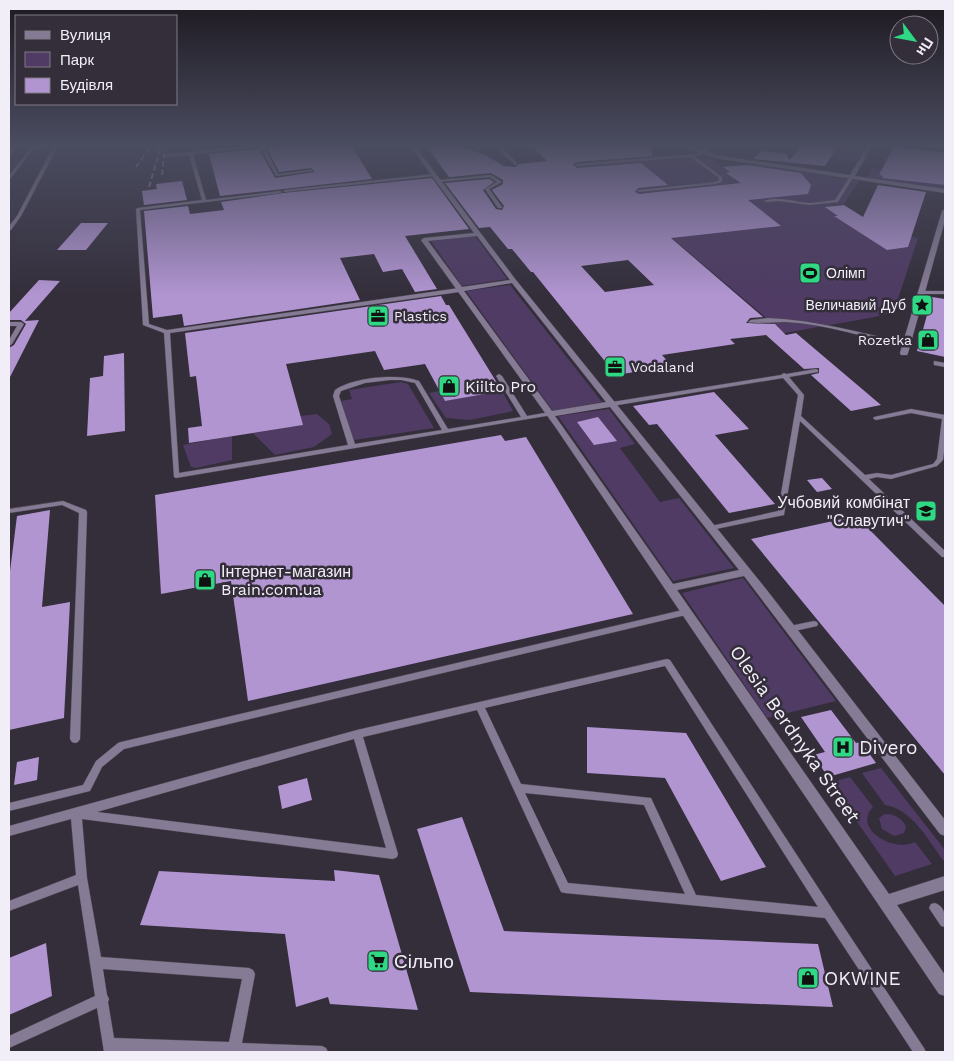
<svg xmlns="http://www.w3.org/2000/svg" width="954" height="1061" font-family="'Work Sans',sans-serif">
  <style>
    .green { fill: #4f3b64 }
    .building { fill: #b195d1; fill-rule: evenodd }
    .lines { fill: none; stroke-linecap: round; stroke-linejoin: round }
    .lane-casing { stroke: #4f4955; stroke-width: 1 }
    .street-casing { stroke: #4f4955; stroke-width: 1 }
    .lane { fill: #867b94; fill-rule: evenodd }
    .street { fill: #867b94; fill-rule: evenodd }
    .rail { stroke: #908b96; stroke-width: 2; stroke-dasharray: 5.5 3; stroke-linecap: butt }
    .labels { text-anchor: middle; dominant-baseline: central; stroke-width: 5; stroke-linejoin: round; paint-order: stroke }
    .far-poi-label { font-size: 14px; fill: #f2eef7; stroke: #342e3b; text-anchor: start }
    .poi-label { font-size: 16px; fill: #f2eef7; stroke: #342e3b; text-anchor: start }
    .near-street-label { font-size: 19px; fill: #f2eef7; stroke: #342e3b }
    .near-poi-label { font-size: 19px; fill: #f2eef7; stroke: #342e3b; text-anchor: start }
  </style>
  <rect width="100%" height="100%" fill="#342e3b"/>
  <path class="green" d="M839,146H866L857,161L831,158Z
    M677,154L712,159L723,167L750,164L859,181L844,204L827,206L874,231L918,238L895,308L888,313L875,317L784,333L647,217L614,196L574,163Z
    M872,168L882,170L879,175L945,185V189L867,177Z
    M475,236L507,279L462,286L431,241Z
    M510,285L602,402L553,411L466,291Z
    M401,382L408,384L434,428L354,440L341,401L352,399L349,390Z
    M439,391L445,401L502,391L513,411L470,420L446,418L429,393Z
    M609,409L635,444L620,448L660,502L679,498L734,568L673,581L558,416Z
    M317,414L329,424L332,434L314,447L275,455L253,433L302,425L300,416Z
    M232,436V460L196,468L191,467L183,445Z
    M743,578L836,701L767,718L682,593Z
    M881,768L945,850V860H943C928,840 912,809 885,805L862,773Z
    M850,777L873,807C852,828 893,853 915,842L932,864L895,876L830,783Z
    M885,814C895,814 902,818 906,827L904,833L894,836L882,829L879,818Z"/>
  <path class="building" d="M285,146H352L372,179L220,196L209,154L259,149L275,178L315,172L311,168L279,172L267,148Z
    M426,146H460L487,156L504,166L515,167L519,164L547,161L532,146H651L652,156L577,162L573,164L577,168L641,163L668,185L638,188L635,192L639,194L741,183L726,173L730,172L723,167L746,165L801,173L811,185L808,194L748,200L781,226L671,238L763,317L750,318L746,323L775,324L786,335L796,333L881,405L851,411L811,375L819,373V368L804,369L766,335L730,339L735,344L662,355L672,366L616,375L533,272H531L512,249H508L490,227L479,228L445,183L489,179L494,182L483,190L496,209L502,210L504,206L492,190L503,184V180L491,173L441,178L449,177ZM628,260L654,285L605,292L581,266Z
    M801,146H838L825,166L754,159L761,151L786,154L790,160Z
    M894,146L945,153V185L882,178L883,176L879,175Z
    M432,178L469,229L405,236L437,289L415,292L402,269L383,272L374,254L340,258L360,300L184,326L182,314L153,318L144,211L188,206L190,214L224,210L221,202L283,193Z
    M182,181L187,200L144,205L142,191L157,189L156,184Z
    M878,185L926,192L908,247L887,250L834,216H838L825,207L844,205L863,217Z
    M81,223H108L86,250H57Z
    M39,280L60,281L25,321L39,320L9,379V348L14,345L26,324L21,320H9V313Z
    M441,296L446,305H449L502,391L445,401L425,364L384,370L375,351L286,364L303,425L189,443L188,428L202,426L196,376L190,377L185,333Z
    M932,297L945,299V357L917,351Z
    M124,353L125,431L87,436L90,378L103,376L104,356Z
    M714,392L749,429L715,435L775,504L729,513L657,424L649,425L633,406Z
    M598,417L617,441L594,445L577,422Z
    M501,435L505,441L526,437L633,614L248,701L231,581L161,594L155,495Z
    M822,478L832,489L817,492L807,480Z
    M50,510L42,607L70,602L64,718L9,730V579L17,516Z
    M856,516L945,606V775L751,539Z
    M831,710L856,743L861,742L876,763L828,777L813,755L825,752L801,717Z
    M587,727L686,733L766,867L721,881L665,778L587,773Z
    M39,757L37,780L14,785L17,762Z
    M307,778L312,800L282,809L278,786Z
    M462,817L504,931L818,944L833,1007L470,992L417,829Z
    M334,870L379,875L418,1010L330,1004L328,997L296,1007L285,934L140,925L159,871L335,881Z
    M46,943L52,996L9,1015V958Z"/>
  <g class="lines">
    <g class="lane-casing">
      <path id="lane" d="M13,146H17L10,157H9V153Z
        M37,146H58L21,216L11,230H9V226L17,216L53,147L33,149L10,179H9V176L31,147Z
        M247,146H264L278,174L311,170L313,171L276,176L260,147L193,154L206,200L280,191L282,192L280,193L140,210L149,324L167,330L459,288L462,290L459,292L170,333L179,473L348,445L333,396L335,390C353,377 399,373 419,381L448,429L521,417L496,376L499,374L502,376L527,416L550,412L553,414L552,415L176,478L174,477L164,333L143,325L136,209L138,208L202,200L189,155L164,157L163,155ZM390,380H401L415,383L442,430L355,444L339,396L341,391L365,383Z
        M495,146H500L517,163V165H515Z
        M708,146H713L698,156H694L722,177V182L716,184L639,192L637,191L639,190L715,182L719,180V178L690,157L577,166L575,165L577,164L696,154Z
        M434,174L436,175L435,176L285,192L283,191L285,190Z
        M491,175L502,182L489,189L502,207V208H498L485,189L497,182L490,177L439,182L437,181L439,180Z
        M851,175L854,176L838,202L810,205L779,201L766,202L764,201C779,195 795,203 811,203C819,202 827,201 835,200Z
        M921,291H945V294H919L918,293Z
        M768,318C816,320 861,333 907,343L910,345L907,347C867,338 827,324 786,322C778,322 753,324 748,322L751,320Z
        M9,322H21L24,324L12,344L9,346V340L17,326H9Z
        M816,369L818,370V372L789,377L804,395L801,416L865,475L877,473L891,475L933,464L937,459L942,419L911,413L876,420L874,419L873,418L874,417L911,409L945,415V443L943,460L937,466L891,479L877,477L869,479L945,551V557H942L800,421L784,515L711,530H708L707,528L708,526H711L778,511L798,395L783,378L612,406L609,404L612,402L781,375L784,373L786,374Z
        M63,501L86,510L87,512L80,739L78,742L75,743L72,742L70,739L79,513L62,505L9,513V509Z
        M687,609L690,610L691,612L690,614L124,749L102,767L90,791L9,811V803L83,785L96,761L118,743L121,742Z
        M814,621L817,622L818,624L817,626L790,632L787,631L786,629L787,627L790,626Z
        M667,659L670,660L832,909L924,1048L926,1052H913L825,918L565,893L561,892L477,710L363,737L398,854L397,857L393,859L82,819L87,878L101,957L249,968L253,970L255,974L242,1043L322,1046L326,1048L328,1052H162L116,1051V1052H104L97,1008L9,1048V1036L95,996L78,885L9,911V901L76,875L71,819L9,836V826L357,730ZM665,666L818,907L696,895L651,798L521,784L485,708ZM354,739L386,848L97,812ZM525,793L644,805L685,894L568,883ZM103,969L242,979L229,1042L114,1038L108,1002L109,999L107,995Z
        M935,903C946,907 945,917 945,927L941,926L929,908L931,904Z"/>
    </g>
    <g class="street-casing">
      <path id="street" d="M410,146H415L516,280L766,589L945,820V836L940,834L744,576L677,590L889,894L945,876V890L897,905L945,975V996L939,994L556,428L421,240L424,238L474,233ZM477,236L510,280L462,287L428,241ZM512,283L606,402L552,411L464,291ZM610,407L739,570L673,584L555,416Z
        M682,146H690L716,155L850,175L867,146H872L855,176L945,189V193L715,158Z
        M929,146H945V149Z
        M945,209V220L908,353L907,355H901L900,353L942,211Z
        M934,361L945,363V367L934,365Z"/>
    </g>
    <use href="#lane" class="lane"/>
    <use href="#street" class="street"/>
    <path class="rail" d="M136,167L151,146
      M162,175L165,146
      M149,187L161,146"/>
  </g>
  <linearGradient id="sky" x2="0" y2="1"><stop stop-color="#1d1920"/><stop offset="0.49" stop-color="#4a4c60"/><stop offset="1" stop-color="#4a4c60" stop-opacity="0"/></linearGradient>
  <rect width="954" height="295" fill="url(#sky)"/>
  <defs>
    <g id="stadium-square" transform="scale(1.125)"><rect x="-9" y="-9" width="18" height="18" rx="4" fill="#2fd883" stroke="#342e3b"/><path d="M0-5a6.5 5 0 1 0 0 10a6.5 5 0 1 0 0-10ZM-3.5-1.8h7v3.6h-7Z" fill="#111"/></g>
    <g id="sight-square" transform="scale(1.125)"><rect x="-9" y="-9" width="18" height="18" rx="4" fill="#2fd883" stroke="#342e3b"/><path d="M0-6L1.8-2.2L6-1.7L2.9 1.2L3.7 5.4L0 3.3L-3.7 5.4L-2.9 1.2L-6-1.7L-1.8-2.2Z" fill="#111"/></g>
    <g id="office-square" transform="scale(1.125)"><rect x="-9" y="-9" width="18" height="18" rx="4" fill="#2fd883" stroke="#342e3b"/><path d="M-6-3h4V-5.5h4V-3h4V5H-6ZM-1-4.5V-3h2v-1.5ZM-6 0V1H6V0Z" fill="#111"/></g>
    <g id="shop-square" transform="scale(1.125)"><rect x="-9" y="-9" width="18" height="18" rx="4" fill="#2fd883" stroke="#342e3b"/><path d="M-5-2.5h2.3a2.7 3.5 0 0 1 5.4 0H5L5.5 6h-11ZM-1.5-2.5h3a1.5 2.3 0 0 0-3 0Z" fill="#111"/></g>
    <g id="university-square" transform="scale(1.125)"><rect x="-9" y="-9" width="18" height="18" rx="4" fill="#2fd883" stroke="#342e3b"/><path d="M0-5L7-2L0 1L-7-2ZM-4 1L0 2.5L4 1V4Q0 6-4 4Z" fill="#111"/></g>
    <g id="hospital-square" transform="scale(1.125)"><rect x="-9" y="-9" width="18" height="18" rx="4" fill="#2fd883" stroke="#342e3b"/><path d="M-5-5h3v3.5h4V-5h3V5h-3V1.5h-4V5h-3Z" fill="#111"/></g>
    <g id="supermarket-square" transform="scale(1.125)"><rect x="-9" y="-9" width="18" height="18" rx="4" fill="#2fd883" stroke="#342e3b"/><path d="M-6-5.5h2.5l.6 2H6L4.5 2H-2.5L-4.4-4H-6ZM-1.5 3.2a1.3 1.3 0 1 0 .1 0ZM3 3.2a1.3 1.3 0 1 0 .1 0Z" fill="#111"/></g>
  </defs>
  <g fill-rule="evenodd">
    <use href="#stadium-square" x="810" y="273"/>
    <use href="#sight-square" x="922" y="305"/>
    <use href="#office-square" x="378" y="316"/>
    <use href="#shop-square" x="928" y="340"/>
    <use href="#office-square" x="615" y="367"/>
    <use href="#shop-square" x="449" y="386"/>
    <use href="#university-square" x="926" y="511"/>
    <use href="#shop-square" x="205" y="580"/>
    <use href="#hospital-square" x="843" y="747"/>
    <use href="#supermarket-square" x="378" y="961"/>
    <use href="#shop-square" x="808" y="978"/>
  </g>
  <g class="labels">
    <g class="far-poi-label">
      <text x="826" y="273">Олімп</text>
      <text x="906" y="305" text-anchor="end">Величавий Дуб</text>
      <text x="394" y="316">Plastics</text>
      <text x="912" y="340" text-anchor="end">Rozetka</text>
      <text x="631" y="367">Vodaland</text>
    </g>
    <g class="poi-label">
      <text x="465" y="386">Kiilto Pro</text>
      <text x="910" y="502" text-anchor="end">Учбовий комбінат<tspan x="910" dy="18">"Славутич"</tspan></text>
      <text x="221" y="571">Інтернет-магазин<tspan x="221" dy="18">Brain.com.ua</tspan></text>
    </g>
    <g class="near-street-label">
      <text transform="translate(795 734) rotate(55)">Olesia Berdnyka Street</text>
    </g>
    <g class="near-poi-label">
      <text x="859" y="747">Divero</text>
      <text x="394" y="961">Сільпо</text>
      <text x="824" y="978">OKWINE</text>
    </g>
  </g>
  <rect width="954" height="1061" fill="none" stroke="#f2eef7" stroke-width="20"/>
  <rect x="15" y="15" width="162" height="90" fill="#342e3b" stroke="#807b86"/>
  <rect x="25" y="31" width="25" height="8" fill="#867b94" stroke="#807b86"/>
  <text x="60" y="40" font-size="15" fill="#f2eef7">Вулиця</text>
  <rect x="25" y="52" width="25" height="15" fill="#4f3b64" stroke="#807b86"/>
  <text x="60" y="65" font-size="15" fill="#f2eef7">Парк</text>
  <rect x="25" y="78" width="25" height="15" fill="#b195d1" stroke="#807b86"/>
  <text x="60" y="90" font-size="15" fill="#f2eef7">Будівля</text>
  <g transform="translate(914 40) rotate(122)"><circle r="24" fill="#342e3b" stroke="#807b86"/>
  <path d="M0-4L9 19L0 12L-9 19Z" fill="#2fd883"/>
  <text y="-8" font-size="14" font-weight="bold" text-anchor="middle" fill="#f2eef7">Пн</text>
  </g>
</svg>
